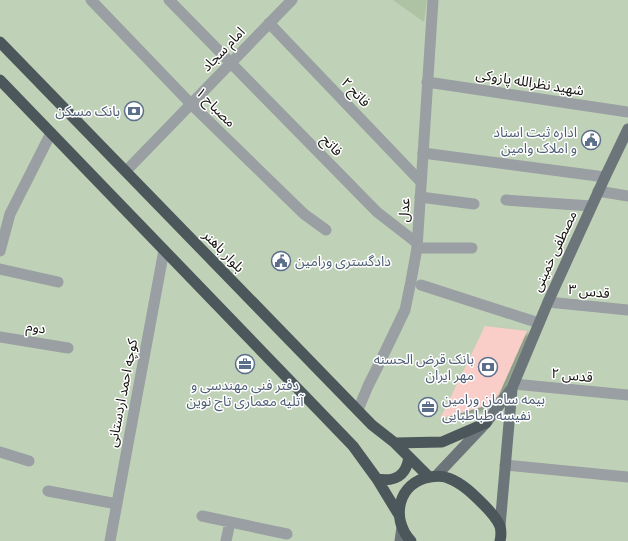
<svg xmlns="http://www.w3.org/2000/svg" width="628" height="541" font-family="'PT Sans Narrow','Noto Sans Arabic',sans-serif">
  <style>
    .green { fill: #bfd1b6 }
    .forest { fill: #aec3a3 }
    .building { fill: #f9cec9; filter: url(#shadow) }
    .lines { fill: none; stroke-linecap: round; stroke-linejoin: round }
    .minor { stroke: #999fa2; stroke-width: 11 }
    .tertiary { stroke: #999fa2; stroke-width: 11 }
    .secondary { stroke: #6c7579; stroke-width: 11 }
    .primary { stroke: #4c575c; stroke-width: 11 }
    .labels { text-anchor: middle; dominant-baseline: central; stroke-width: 3; stroke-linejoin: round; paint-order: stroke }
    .street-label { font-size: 14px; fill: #14120e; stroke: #fff }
    .service-label { font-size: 14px; fill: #4e5e75; stroke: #fff; text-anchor: end }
  </style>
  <defs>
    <filter id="shadow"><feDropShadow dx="3.5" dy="3.5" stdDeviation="2" flood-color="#0004"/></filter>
  </defs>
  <rect width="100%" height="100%" fill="#fef8eb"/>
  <path class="green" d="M0,0H628V541H0Z"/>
  <path class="forest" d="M393,0H427L424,22Z"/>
  <path class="building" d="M485,326L527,331L499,394L491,404L440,419Z"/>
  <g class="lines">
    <path class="minor" d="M91,0L191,104L304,214L326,230
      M169,0L377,212L417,243
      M269,23L421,182
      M427,82L628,112
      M423,153L605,177
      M126,171L292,0
      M598,191L628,196
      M420,197L474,204
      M506,200L591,206
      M417,248H472
      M0,251L10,214L51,133
      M0,269L58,282
      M421,285L539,323
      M548,302L628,310
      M0,337L68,348
      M514,384L628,395
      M0,452L29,461
      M505,465L628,477
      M48,491L117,504
      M202,516L287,534
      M110,541L164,250
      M226,541L230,522"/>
    <path class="tertiary" d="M358,410L368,386L381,360L405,310L411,281L417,248L433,0"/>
    <path class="secondary" d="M436,476L486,423L512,388L548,302L605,177L628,129
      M500,526L512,389
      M400,541L402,527"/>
    <path class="primary" d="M0,42L372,425L395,443L429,477
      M0,80L353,446L377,479L399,515
      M395,443L442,442L486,423
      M377,479C396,482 406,476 409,457
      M411,541C390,519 398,482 430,477C436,476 443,476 448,478C462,483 473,494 483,504C488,509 497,519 500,526C501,530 501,537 500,541"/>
  </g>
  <defs>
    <g id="bank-ring" transform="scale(1)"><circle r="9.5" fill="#fff" stroke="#5c6f8a" stroke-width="1.5"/><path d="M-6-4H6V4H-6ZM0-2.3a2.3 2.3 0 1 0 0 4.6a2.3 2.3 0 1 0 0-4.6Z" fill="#5c6f8a"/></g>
    <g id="civic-ring" transform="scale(1)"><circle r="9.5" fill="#fff" stroke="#5c6f8a" stroke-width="1.5"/><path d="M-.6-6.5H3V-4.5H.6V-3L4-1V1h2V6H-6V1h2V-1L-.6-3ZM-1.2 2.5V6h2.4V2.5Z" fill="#5c6f8a"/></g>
    <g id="office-ring" transform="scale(1)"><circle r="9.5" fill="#fff" stroke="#5c6f8a" stroke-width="1.5"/><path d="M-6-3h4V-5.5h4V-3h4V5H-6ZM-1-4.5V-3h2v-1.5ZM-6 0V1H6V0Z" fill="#5c6f8a"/></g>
  </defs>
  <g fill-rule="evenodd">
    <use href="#bank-ring" x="134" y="111"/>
    <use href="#civic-ring" x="591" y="140"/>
    <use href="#civic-ring" x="281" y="261"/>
    <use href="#office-ring" x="245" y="364"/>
    <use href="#bank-ring" x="488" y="367"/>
    <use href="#office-ring" x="428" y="407"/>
  </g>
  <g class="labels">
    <g class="street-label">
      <text transform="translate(223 49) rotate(-46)">امام سجاد</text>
      <text transform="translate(530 82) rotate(9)">شهید نظرالله پازوکی</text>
      <text transform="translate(356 92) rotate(46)">فاتح ۲</text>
      <text transform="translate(216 107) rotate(45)">مصباح ۱</text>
      <text transform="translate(332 145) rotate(46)">فاتح</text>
      <text transform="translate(404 210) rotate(-86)">عدل</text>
      <text transform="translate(224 251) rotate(46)">بلوار باهنر</text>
      <text transform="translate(554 251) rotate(-65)">مصطفی خمینی</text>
      <text transform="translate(589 291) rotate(6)">قدس ۳</text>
      <text transform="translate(36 327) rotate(9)">دوم</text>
      <text transform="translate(572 375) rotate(6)">قدس ۲</text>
      <text transform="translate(122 393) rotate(-79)">کوچه احمد اردستانی</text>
    </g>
    <g class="service-label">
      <text x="120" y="111">بانک مسکن</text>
      <text x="577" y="132">اداره ثبت اسناد<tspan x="577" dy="16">و املاک وامین</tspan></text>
      <text x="295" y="261" text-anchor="start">دادگستری ورامین</text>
      <text x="474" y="359">بانک قرض الحسنه<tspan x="474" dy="16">مهر ایران</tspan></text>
      <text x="245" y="385" text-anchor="middle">دفتر فنی مهندسی و<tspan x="245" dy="16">آتلیه معماری تاج نوین</tspan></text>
      <text x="442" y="399" text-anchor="start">بیمه سامان ورامین<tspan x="442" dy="16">نفیسه طباطبایی</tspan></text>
    </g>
  </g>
</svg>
